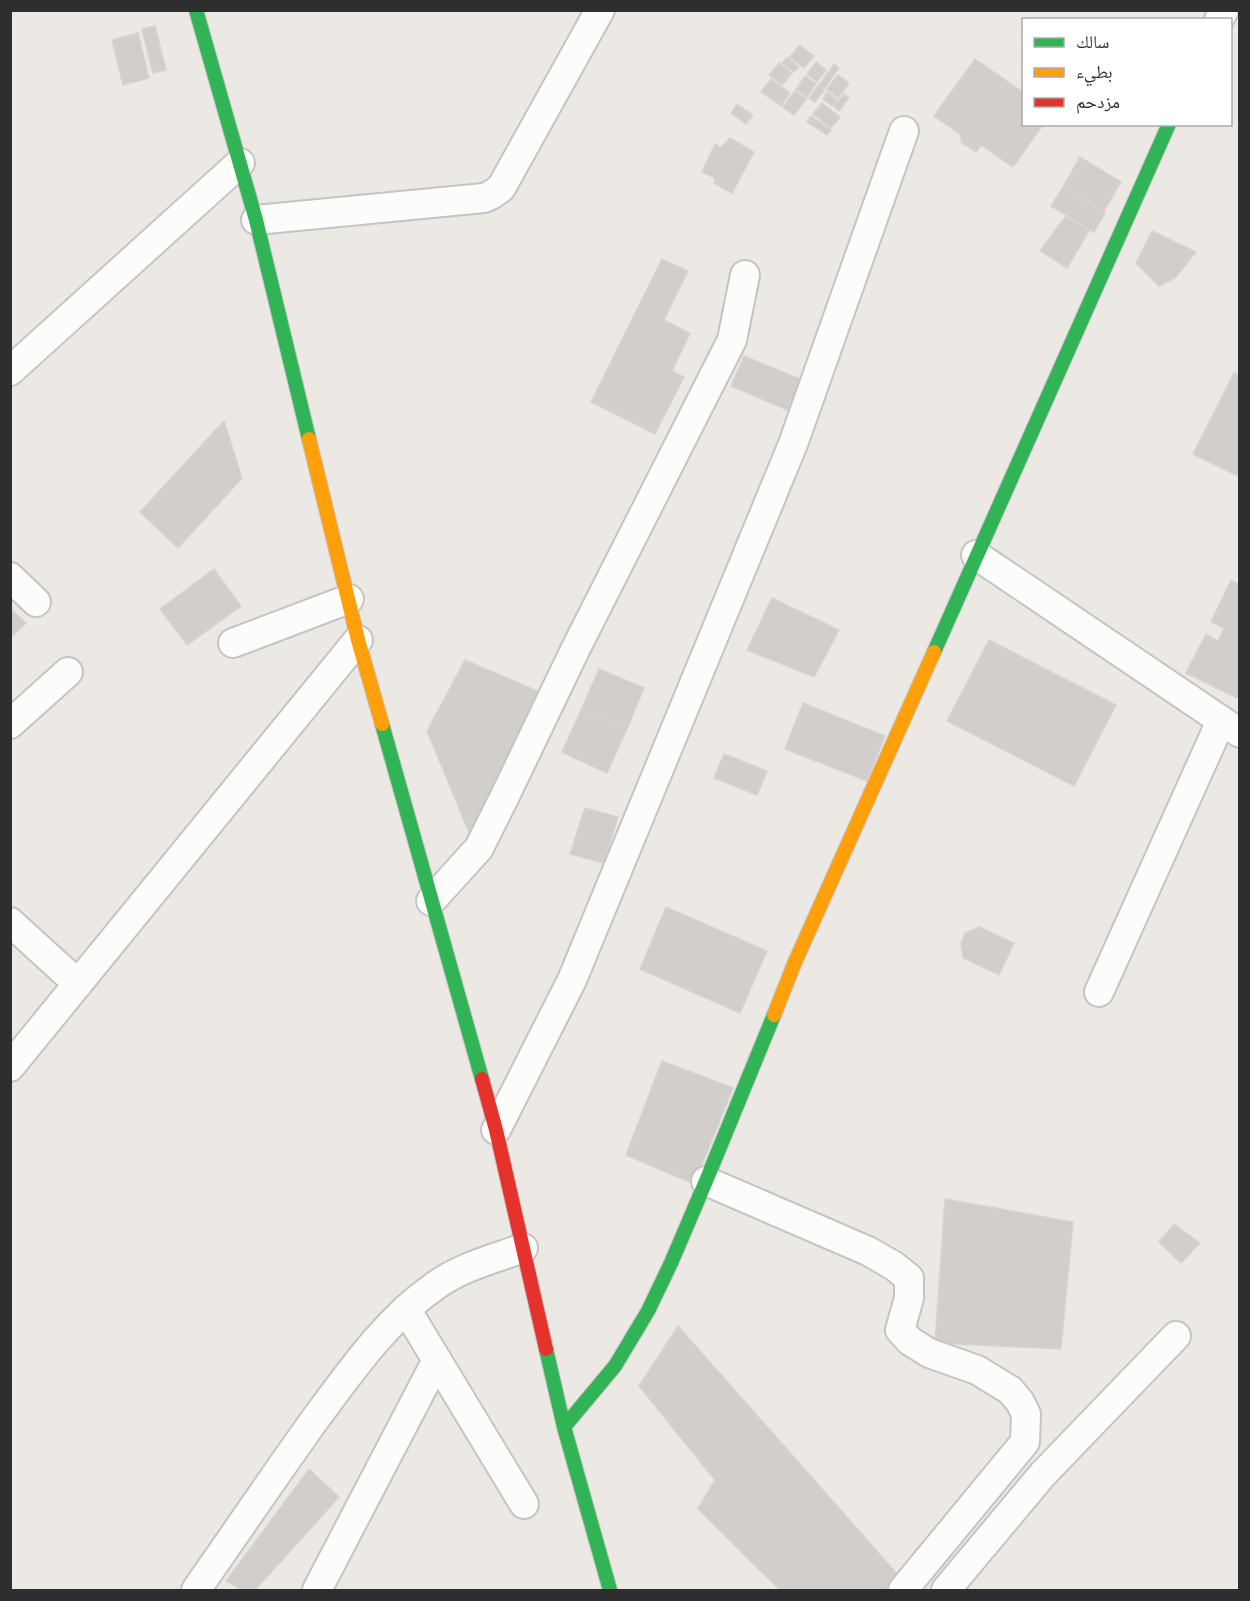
<svg xmlns="http://www.w3.org/2000/svg" width="1250" height="1601" font-family="'Open Sans','Noto Naskh Arabic',sans-serif">
  <style>
    .building { fill: #d1cecb; stroke: #d7d4d0; stroke-width: 1.5 }
    .lines { fill: none; stroke-linecap: round; stroke-linejoin: round }
    .street-casing { stroke: #c5c4c5; stroke-width: 32 }
    .fast-casing { stroke: #c5c4c5; stroke-width: 16 }
    .slow-casing { stroke: #c5c4c5; stroke-width: 16 }
    .jam-casing { stroke: #c5c4c5; stroke-width: 16 }
    .street { stroke: #fcfcfb; stroke-width: 28 }
    .fast { stroke: #30b455; stroke-width: 14 }
    .slow { stroke: #ff9f0a; stroke-width: 14 }
    .jam { stroke: #e5322d; stroke-width: 14 }
  </style>
  <rect width="100%" height="100%" fill="#ece8e4"/>
  <path class="building" d="M155,26L166,70L153,73L142,29Z
    M138,33L149,78L123,85L112,40Z
    M799,45L814,56L804,68L790,57Z
    M787,57L799,67L794,72L782,63Z
    M975,59L1024,93V124L1043,125L1013,167L981,145L976,152L961,142V135L934,116Z
    M816,62L826,70L817,82L807,74Z
    M779,63L792,73L782,85L769,75Z
    M834,64L839,68L824,89L819,85Z
    M838,75L849,83L838,98L827,89Z
    M805,76L816,84L807,97L796,89Z
    M771,79L790,93L781,106L761,92Z
    M818,86L824,91L815,102L809,98Z
    M795,91L806,99L794,115L783,107Z
    M827,92L837,100L832,106L823,99Z
    M844,94L849,98L839,111L834,106Z
    M822,103L840,117L831,128L813,114Z
    M737,104L753,115L746,124L731,113Z
    M811,116L831,130L827,135L807,122Z
    M730,138L754,152L732,193L714,183L715,178L702,172L715,144L721,148Z
    M1080,157L1121,182L1104,211L1063,187Z
    M1063,187L1105,213L1094,232L1051,206Z
    M1066,216L1089,231L1067,268L1040,251Z
    M1152,231L1196,252L1175,278L1159,286L1136,263Z
    M662,259L688,271L664,320L690,333L672,371L684,377L655,434L591,402Z
    M744,356L810,383L797,414L731,386Z
    M1234,373L1240,376V477L1193,454Z
    M224,421L242,478L178,548L140,512Z
    M214,569L241,606L187,645L160,609Z
    M1231,580L1240,585V694L1237,698L1186,673L1206,634L1218,641L1224,628L1211,622Z
    M772,598L839,630L814,677L747,650Z
    M10,608L26,623L10,638Z
    M989,640L1116,705L1074,786L947,721Z
    M465,660L549,696L473,842L427,731Z
    M599,669L644,688L627,729L581,710Z
    M803,703L885,736L867,781L785,749Z
    M581,710L627,729L607,773L562,752Z
    M724,754L767,771L757,795L714,778Z
    M585,808L618,817L604,863L570,854Z
    M666,907L767,951L740,1013L640,969Z
    M979,927L1014,943L999,975L963,958L961,944L965,933Z
    M662,1061L733,1088L694,1184L626,1155Z
    M945,1199L1073,1222L1061,1349L935,1343Z
    M1174,1224L1200,1243L1181,1263L1159,1242Z
    M678,1326L907,1585L900,1590H780L698,1509L715,1480L639,1386Z
    M309,1469L339,1497L255,1590H242L226,1581Z"/>
  <g class="lines">
    <g class="street-casing">
      <path id="street" d="M1219,20L1224,10
        M256,220L484,198L491,195L501,188L600,10
        M10,371L240,163
        M976,555L1240,733
        M10,577L36,602
        M233,643L349,599
        M10,724L68,672
        M431,901L479,848L504,798L576,648L732,340L745,275
        M10,922L78,984
        M1099,992L1221,721
        M10,1067L358,640
        M496,1130L572,980L793,444L904,131
        M706,1181L868,1251L894,1266L909,1278V1298L900,1330L910,1341L929,1353L977,1370L1010,1390L1020,1402L1026,1414L1025,1442L903,1590
        M406,1309L524,1504
        M196,1590C236,1533 275,1475 316,1418C351,1371 387,1319 435,1286C461,1267 493,1259 523,1248
        M317,1590L437,1360
        M946,1590L1043,1474L1176,1336"/>
    </g>
    <g class="fast-casing">
      <path id="fast" d="M196,10L256,220L309,439
        M934,652L1169,124
        M382,724L482,1079
        M546,1349L564,1427L610,1590
        M564,1427L615,1366L648,1311L671,1263L706,1181L774,1015"/>
    </g>
    <g class="slow-casing">
      <path id="slow" d="M309,439L358,640L382,724
        M774,1015L795,962L934,652"/>
    </g>
    <g class="jam-casing">
      <path id="jam" d="M482,1079L496,1130L546,1349"/>
    </g>
    <use href="#street" class="street"/>
    <use href="#fast" class="fast"/>
    <use href="#slow" class="slow"/>
    <use href="#jam" class="jam"/>
  </g>
  <rect width="1250" height="1601" fill="none" stroke="#2e2e2e" stroke-width="24"/>
  <rect x="1022" y="18" width="210" height="108" fill="#ffffff" stroke="#ababab" stroke-width="1.5"/>
  <rect x="1034" y="38" width="30" height="9" fill="#30b455" stroke="#ababab" stroke-width="1.5"/>
  <text x="1076" y="48" font-size="18" fill="#2e2e2e">سالك</text>
  <rect x="1034" y="68" width="30" height="9" fill="#ff9f0a" stroke="#ababab" stroke-width="1.5"/>
  <text x="1076" y="78" font-size="18" fill="#2e2e2e">بطيء</text>
  <rect x="1034" y="98" width="30" height="9" fill="#e5322d" stroke="#ababab" stroke-width="1.5"/>
  <text x="1076" y="108" font-size="18" fill="#2e2e2e">مزدحم</text>
</svg>
